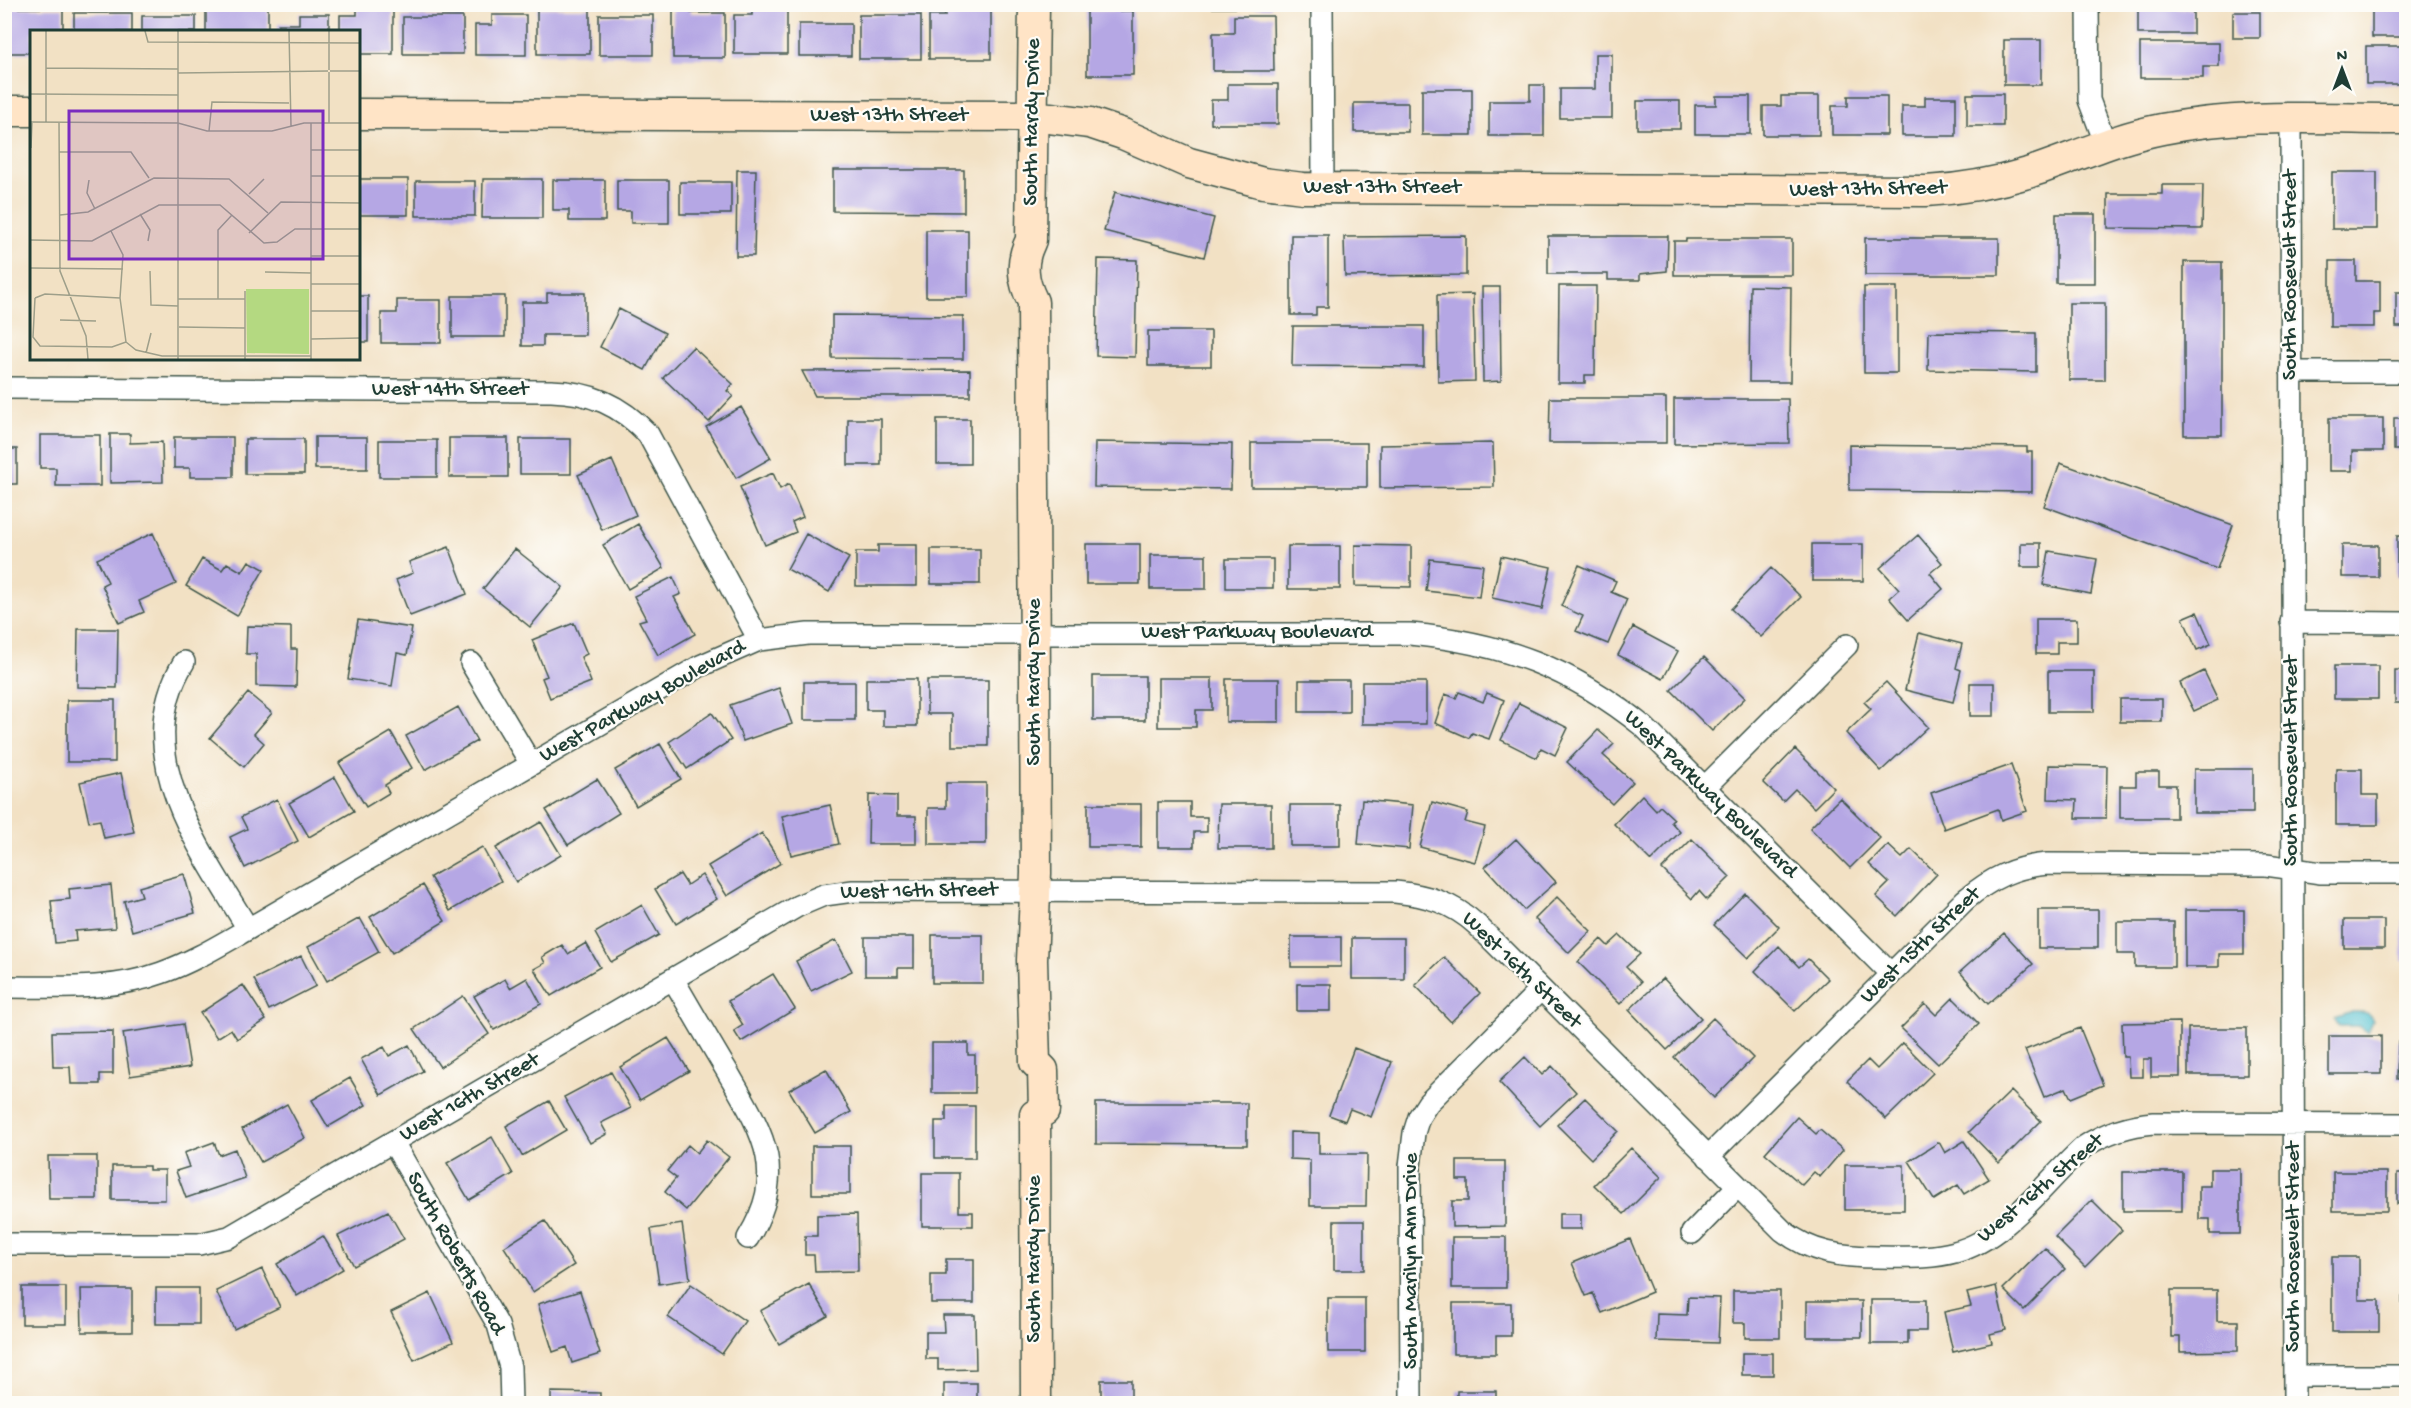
<svg xmlns="http://www.w3.org/2000/svg" width="2411" height="1408" font-family="'Gochi Hand',sans-serif">
  <style>
    .water { fill: #58c3d2; stroke: #3c8083; stroke-width: 1.5 }
    .building { fill: #b5a7e4 }
    .lines { fill: none; stroke-linecap: round; stroke-linejoin: round }
    .street-casing { stroke: #3f564a; stroke-width: 24 }
    .secondary-casing { stroke: #3f564a; stroke-width: 33 }
    .street { stroke: #fff; stroke-width: 21 }
    .secondary { stroke: #ffe4c6; stroke-width: 30 }
    .labels { text-anchor: middle; dominant-baseline: central; stroke-width: 4.5; stroke-linejoin: round; paint-order: stroke }
    .street-label { font-size: 22px; fill: #1f3d34; stroke: #fdfcf7 }
    .inset-road { fill: none; stroke: #9e9f8a; stroke-width: 1.5 }
    .view { fill: #7b2cbf; fill-opacity: 0.15; stroke: #7b2cbf; stroke-width: 3 }
    .inset-edge { fill: none; stroke: #1f3d34; stroke-width: 3 }
  </style>
  <rect width="100%" height="100%" fill="#fdfcf7"/>
  <filter id="ink" filterUnits="userSpaceOnUse"><feTurbulence type="fractalNoise" baseFrequency=".0167" numOctaves="2"/><feDisplacementMap in="SourceGraphic" scale="12" xChannelSelector="R" yChannelSelector="G"/><feConvolveMatrix kernelMatrix="1 2 1 2 8 2 1 2 1" color-interpolation-filters="sRGB"/></filter>
  <filter id="wash" filterUnits="userSpaceOnUse"><feTurbulence type="fractalNoise" baseFrequency=".008" numOctaves="4" result="noise"/><feDisplacementMap in="SourceGraphic" scale="24" xChannelSelector="R" yChannelSelector="G"/><feGaussianBlur stdDeviation="1.35" result="paint"/><feColorMatrix in="noise" values="0 0 0 0 0 0 0 0 0 0 0 0 0 0 0 0 0 1.4 0 .05"/><feComposite in="paint" operator="in"/></filter>
  <g filter="url(#wash)">
    <rect width="100%" height="100%" fill="#f2e1c4"/>
    <path class="water" d="M2352,1012C2362,1012 2369,1011 2373,1021L2368,1032L2358,1026H2339L2334,1018Z"/>
    <g id="blocks">
      <path class="building" d="M673,4H691V13H725V58H673Z
        M1211,4H1271V8H1211Z
        M2138,4H2177V9H2193V34H2138Z
        M2372,4H2406V37H2372Z
        M357,5H393V54H358V32H340V15H357Z
        M206,7H268V32H206Z
        M10,8H63V32H32V53H10Z
        M537,8H590V54H537Z
        M752,8H787V54H734V15H752Z
        M945,8H991V59H929V16H945Z
        M1087,11H1133V75H1087Z
        M2233,12H2260V38H2233Z
        M74,13H132V32H74Z
        M299,14H329V32H278V24H299Z
        M492,15H526V55H475V25H492Z
        M599,15H653V55H599Z
        M859,15H921V59H859Z
        M142,16H196V32H142Z
        M1234,16H1273L1274,71H1213V33H1234Z
        M403,17H463V54H403Z
        M799,24H851V56H799Z
        M2004,40H2041V85H2004Z
        M2140,43H2219V67H2203V78H2140Z
        M2366,46H2406V84H2366Z
        M1595,54H1612V118H1560V89H1595Z
        M1228,84H1278V124H1211V100H1228Z
        M1530,85H1544V136H1489V101H1530Z
        M1422,89H1472V135H1422Z
        M1967,94H2003V126H1967Z
        M1716,96H1750V134H1695V105H1716Z
        M1781,96H1819V135H1763V106H1781Z
        M1848,96H1887V135H1832V106H1848Z
        M1925,97H1956V136H1902V106H1925Z
        M1637,101H1680V129H1637Z
        M1354,103H1408V132H1354Z
        M737,170H756L754,256H736Z
        M833,170H964V212L833,211Z
        M2332,172H2377V229H2332Z
        M358,179H408V215H358Z
        M483,179H542V218H482Z
        M553,180H605V221H569V210H553Z
        M617,180H669V223H631V211H617Z
        M416,181H475V216H416Z
        M680,182H731V214H680Z
        M2162,185H2203L2202,229L2108,228V194H2162Z
        M1115,192L1214,218L1204,257L1104,231Z
        M2056,214H2095V283H2056Z
        M926,230H968V297H926Z
        M4,232H8V264H4Z
        M1291,235H1328V307H1316V315H1291Z
        M1466,236V275L1345,276L1344,237Z
        M1548,236H1668L1667,271L1640,274V280H1608V274H1548Z
        M1865,238H1999V275H1865Z
        M1686,239H1792V275H1674V241H1686Z
        M1098,259L1137,260L1135,357L1096,356Z
        M2330,261H2356V281H2380V313H2374V327H2330Z
        M2184,262H2222V435H2184Z
        M1559,286H1596L1595,375H1585V383H1558Z
        M1750,286L1791,287L1790,382H1749Z
        M1482,287H1500L1501,381L1483,382Z
        M1864,287H1897V373H1864Z
        M2396,292H2406V327H2396Z
        M547,293H585V335H543V346H522V302H547Z
        M1473,294L1475,381L1438,382L1437,295Z
        M358,296H368V342H358Z
        M452,296H505V337H452Z
        M397,300H441V343H381V313H397Z
        M2069,303H2105V380H2069Z
        M619,309L665,333L645,370L600,347Z
        M832,315L963,316V359L832,358Z
        M1293,326H1424V367L1292,366Z
        M1148,331H1211V366H1148Z
        M1929,332L2036,333V372L1928,370Z
        M693,347L733,384L727,391L733,396L709,422L663,378Z
        M970,370V396H815L802,371Z
        M1550,398H1666V443H1549Z
        M1674,399H1788L1789,443L1674,444Z
        M741,407L771,458L736,478L706,427Z
        M2329,418H2383V451H2352V471H2329Z
        M2394,418H2406V450H2394Z
        M848,419H881V465H848Z
        M937,419H970V464H937Z
        M110,434H130V443L162,442L163,482L110,483Z
        M40,435H100V486H56V468H40Z
        M174,437H233V477H190V468H174Z
        M315,437H367V469H315Z
        M449,438H508V477H449Z
        M245,439H304V474H245Z
        M520,439H571V474H520Z
        M379,440H437V477H379Z
        M1095,442L1232,444L1231,489L1094,487Z
        M1251,443H1367V487H1251Z
        M1493,443L1494,487L1380,488V445Z
        M1849,445L2027,447V452H2032V492L1849,490Z
        M4,449H17V484H4Z
        M612,460L636,515L602,530L578,475Z
        M2060,463L2233,525L2217,569L2044,506Z
        M773,473L780,489L789,484L803,517L792,522L796,532L765,545L740,487Z
        M638,524L664,568L628,589L603,545Z
        M153,533L176,584L139,601L144,612L119,623L102,585L108,582L97,559Z
        M806,534L849,558L829,592L787,569Z
        M1918,535L1942,563L1930,573L1943,589L1908,620L1889,598L1899,589L1880,568Z
        M2397,536H2406V576H2397Z
        M2021,543H2041V567H2021Z
        M1086,544H1140V584H1086Z
        M1812,544H1863V581H1812Z
        M878,545H917V586H856V552H878Z
        M1355,545L1411,546V587L1355,586Z
        M2342,545H2378V577H2342Z
        M1288,546H1340V589H1288Z
        M449,547L467,594L410,616L396,580L413,573L409,562Z
        M515,549L563,587L530,627L483,589Z
        M931,549H980V584H931Z
        M2049,551L2097,559L2091,594L2043,585Z
        M1150,555H1206V589H1150Z
        M1501,556L1551,567L1542,609L1492,598Z
        M202,559L222,570L227,563L242,572L249,561L264,569L237,616L186,586Z
        M1226,559H1273V588H1226Z
        M1430,559L1483,565L1479,597L1426,591Z
        M1579,565L1616,581L1611,592L1627,599L1608,644L1576,631L1583,616L1561,606Z
        M1771,568L1801,597L1761,637L1731,609Z
        M673,577L681,594L674,597L695,634L658,655L639,621L646,619L634,596Z
        M2197,612L2211,644L2197,650L2183,618Z
        M2036,619H2077V642H2057V654H2036Z
        M358,620L412,628L407,655L397,653L392,686L348,679Z
        M574,623L587,654L581,657L591,682L550,698L542,678L547,676L532,640Z
        M247,626L291,627V649H297L296,687L256,686V654H246Z
        M1633,627L1678,651L1663,679L1618,655Z
        M78,629H118L117,688L77,687Z
        M1919,633L1962,644L1956,668L1961,670L1953,702L1905,690Z
        M1704,657L1745,698L1712,731L1671,690Z
        M2334,666H2378V699H2334Z
        M2395,670H2406V703H2395Z
        M2048,671H2094V712H2048Z
        M2204,671L2218,700L2194,711L2180,683Z
        M1093,676H1145V720H1093Z
        M1158,678H1212V710H1196V727H1158Z
        M866,679H917V726H883V710H866Z
        M1226,679H1279V722H1226Z
        M927,680H988V746H952V714H927Z
        M1299,680H1349V712H1299Z
        M804,682H855V720H804Z
        M1362,682H1426V724H1362Z
        M1886,682L1928,727L1881,771L1846,733L1871,709L1864,702Z
        M1970,683H1994V716H1970Z
        M779,688L792,724L743,741L730,705Z
        M1459,692L1483,702L1487,693L1504,700L1489,739L1472,733L1469,738L1435,723L1445,694L1456,698Z
        M248,693L272,713L254,734L264,743L244,767L210,738Z
        M2120,699H2162V722H2120Z
        M67,700H115V762H67Z
        M1519,703L1568,728L1555,755L1541,748L1537,758L1501,740Z
        M458,707L477,741L425,770L406,736Z
        M712,713L731,740L687,769L669,742Z
        M1598,730L1614,744L1603,755L1633,782L1612,804L1567,762Z
        M391,732L412,768L385,785L389,793L366,807L339,763Z
        M660,744L681,779L636,806L615,770Z
        M1795,749L1834,788L1814,808L1795,789L1783,801L1763,782Z
        M2011,765L2027,811L2001,820L1998,809L1944,829L1931,793Z
        M2049,765L2107,766L2106,818H2076L2077,800L2048,799Z
        M2194,769H2253V813H2194Z
        M2336,769H2362V795H2378V825H2336Z
        M2136,772H2159V785H2176V818H2120V786H2136Z
        M121,773L134,832L104,838L100,820L89,822L80,782Z
        M335,777L354,811L309,837L289,803Z
        M597,779L619,813L568,845L546,810Z
        M946,783H986V844H928V808H946Z
        M869,795L897,796V816H916V844H868Z
        M1642,795L1656,810L1660,806L1674,819L1671,822L1680,832L1651,861L1614,824Z
        M1840,798L1880,838L1850,868L1810,828Z
        M277,799L298,841L245,868L230,837L247,829L241,817Z
        M1362,800L1413,805L1409,849L1358,844Z
        M1158,802H1190V817H1207V832H1194V847H1158Z
        M1432,802L1468,812L1465,822L1485,827L1475,862L1420,847Z
        M1088,804H1141V847H1088Z
        M1219,804H1271V848H1218Z
        M830,805L839,844L791,855L782,816Z
        M1290,805H1340V846H1290Z
        M541,822L561,855L516,882L496,848Z
        M762,833L781,863L727,896L708,866Z
        M1516,839L1556,882L1524,910L1485,867Z
        M1692,839L1730,877L1707,900L1699,891L1692,899L1662,869Z
        M1888,845L1902,858L1911,849L1937,874L1897,916L1876,896L1889,883L1869,864Z
        M482,847L501,881L450,911L430,877Z
        M184,874L195,913L132,931L124,901L142,896L139,887Z
        M680,874L687,885L702,875L717,899L676,924L655,889Z
        M111,885L115,928L75,931L76,941L55,943L51,901L70,899L69,889Z
        M423,885L445,921L392,953L370,917Z
        M1745,893L1779,927L1748,958L1714,925Z
        M1557,897L1591,931L1569,953L1535,919Z
        M642,905L659,935L611,962L595,933Z
        M2038,910H2098V948H2038Z
        M2185,910H2244V954H2219V967H2185Z
        M360,918L379,952L327,981L308,947Z
        M2344,920H2384V948H2344Z
        M2402,920H2406V961H2402Z
        M2117,922H2174V967H2135V954H2117Z
        M2004,933L2033,964L1988,1004L1960,972Z
        M932,935H983V983H932Z
        M1620,935L1640,954L1626,967L1641,982L1620,1004L1578,962L1601,939L1608,946Z
        M865,937H914V968H898V976H865Z
        M1291,937H1341V967H1291Z
        M1352,938H1404V979H1352Z
        M836,940L852,971L811,991L796,961Z
        M586,943L600,967L551,996L534,969L545,963L542,957L562,945L568,954Z
        M1779,946L1799,967L1808,959L1828,979L1795,1011L1755,971Z
        M301,956L316,986L269,1010L254,979Z
        M1444,957L1480,993L1451,1022L1415,985Z
        M773,974L795,1009L741,1042L734,1031L743,1025L728,1001Z
        M527,978L541,1004L494,1030L474,996L505,979L510,988Z
        M1663,978L1701,1018L1667,1050L1629,1010Z
        M1297,984H1331V1011H1297Z
        M243,985L266,1020L237,1039L231,1029L217,1038L200,1013Z
        M463,996L489,1034L440,1067L414,1029Z
        M1953,998L1979,1024L1938,1064L1901,1028L1925,1004L1936,1015Z
        M1713,1018L1753,1058L1714,1098L1674,1057Z
        M2180,1022V1077H2151V1059H2143V1077H2129L2128,1057H2123L2122,1023Z
        M183,1024L190,1067L130,1076L123,1033Z
        M2080,1028L2103,1085L2071,1098L2066,1088L2044,1097L2025,1050Z
        M2188,1028H2247V1075H2188Z
        M113,1031V1074H100V1084H71L70,1067H53L52,1032Z
        M2329,1036H2381V1074H2329Z
        M668,1038L689,1071L640,1100L620,1067Z
        M2398,1041H2406V1079H2397Z
        M932,1043H968V1055H975V1093H932Z
        M1903,1043L1933,1073L1886,1119L1847,1081L1868,1060L1877,1069Z
        M409,1045L423,1071L381,1095L361,1059L384,1047L389,1056Z
        M1354,1048L1392,1062L1371,1117L1350,1109L1345,1121L1329,1115Z
        M1525,1057L1542,1075L1552,1066L1576,1092L1540,1126L1499,1082Z
        M826,1069L851,1112L815,1133L789,1090Z
        M611,1072L631,1108L601,1123L607,1134L590,1143L564,1097Z
        M350,1078L366,1105L328,1127L312,1100Z
        M2011,1091L2041,1121L1999,1163L1969,1132Z
        M1585,1098L1618,1131L1591,1159L1557,1125Z
        M549,1101L566,1130L522,1156L506,1126Z
        M1096,1103H1247V1145L1096,1144Z
        M287,1104L305,1138L261,1162L242,1129Z
        M946,1106H975V1158H935V1121H946Z
        M1797,1117L1816,1134L1820,1130L1843,1150L1820,1177L1814,1172L1802,1185L1765,1153Z
        M1290,1132L1319,1133V1154H1367L1366,1206H1310V1160L1290,1159Z
        M492,1137L513,1174L469,1200L447,1163Z
        M707,1140L729,1157L686,1210L665,1192L676,1178L667,1171L688,1145L697,1153Z
        M1964,1141L1989,1179L1964,1194L1958,1185L1934,1200L1909,1161L1939,1142L1945,1153Z
        M214,1142L219,1155L235,1149L245,1178L186,1198L176,1171L189,1167L184,1153Z
        M812,1146H850V1194H812Z
        M1631,1148L1661,1177L1624,1214L1594,1185Z
        M48,1156H97V1199H49Z
        M1457,1161H1505V1226L1452,1227V1201H1468V1180H1457Z
        M1845,1165H1904V1210H1845Z
        M112,1166H149V1170H165V1200H112Z
        M2210,1169H2240V1234H2210V1219H2199V1186H2210Z
        M2123,1172H2182V1211H2123Z
        M2333,1172H2387V1211H2333Z
        M922,1173H959V1212H973V1226H922Z
        M2397,1173H2406V1204H2397Z
        M2092,1200L2122,1230L2085,1267L2055,1237Z
        M388,1211L404,1239L354,1266L338,1236Z
        M857,1214L858,1271L815,1272L814,1255H805V1236H817V1215Z
        M1559,1214H1581V1229H1559Z
        M545,1221L574,1265L533,1292L504,1247Z
        M1334,1221H1364V1270H1334Z
        M682,1224L690,1279L659,1284L651,1229Z
        M323,1236L343,1269L297,1296L277,1264Z
        M1452,1237H1506V1288H1452Z
        M1630,1239L1652,1292L1602,1313L1593,1293L1586,1296L1572,1263Z
        M2045,1248L2065,1269L2024,1310L2003,1289Z
        M2332,1257H2359V1300H2379V1332H2332Z
        M946,1259H974V1303H931V1275H946Z
        M262,1269L280,1307L234,1329L216,1291Z
        M691,1284L745,1321L722,1354L668,1317Z
        M809,1284L828,1316L779,1344L760,1311Z
        M1996,1286L2006,1330L1990,1334L1992,1343L1953,1352L1944,1312L1971,1306L1967,1293Z
        M22,1287H66V1324H22Z
        M156,1288H199V1324H156Z
        M81,1289H132V1332H82Z
        M2171,1290H2217V1321H2238V1351L2180,1352V1337H2171Z
        M580,1291L600,1354L572,1363L567,1347L553,1352L538,1304Z
        M1733,1291H1780V1338H1745V1323H1733Z
        M430,1293L453,1342L414,1360L391,1312Z
        M1688,1297L1720,1298L1718,1343L1656,1341L1657,1314L1687,1315Z
        M2402,1297H2406V1332H2402Z
        M1328,1298H1365V1352H1328Z
        M1871,1300H1926V1331H1908V1344H1871Z
        M1807,1301H1862V1337H1807Z
        M1453,1303H1511V1336H1496V1354H1453Z
        M943,1315H975L976,1369L938,1370V1359H926V1332H944Z
        M1742,1353H1773V1375H1742Z
        M1101,1380H1131V1404H1101Z
        M944,1383H977V1404H944Z
        M1457,1391H1496V1404H1457Z
        M551,1392L600,1393V1404H551Z"/>
    </g>
  </g>
  <g filter="url(#ink)">
    <use href="#blocks" fill-opacity="0" stroke="#3f564a" stroke-width="1.5"/>
    <g class="lines">
      <g class="street-casing">
        <path id="street" d="M1322,4L1323,189
          M2088,4L2089,100L2106,145
          M2291,118L2294,1404
          M2291,372H2406
          M4,388L551,391C591,392 620,405 648,434L759,640
          M2291,622L2406,623
          M184,662C127,754 202,851 248,929
          M471,663L531,764
          M1704,788L1847,645
          M673,979C691,1010 709,1041 727,1071C762,1132 789,1171 748,1238
          M4,987C56,987 112,991 161,973C192,962 220,945 248,929L700,666L759,640L808,634H1410C1504,643 1571,668 1644,727L1891,974
          M393,1142L498,1325L510,1367L511,1404
          M1708,1157L1965,900C1991,878 2014,867 2047,864L2266,865L2321,873H2406
          M1692,1233L1737,1187
          M4,1244H199L229,1237L798,906L824,895L853,891L1395,892C1427,895 1453,903 1477,925L1783,1231C1812,1253 1841,1257 1877,1257C1903,1257 1930,1259 1955,1252C2007,1239 2046,1180 2085,1146C2107,1132 2128,1125 2154,1123L2406,1124
          M2294,1376H2406
          M1411,1404L1410,1166L1414,1133L1419,1117L1428,1103L1541,989"/>
      </g>
      <g class="secondary-casing">
        <path id="secondary" d="M1034,4L1031,240C1020,262 1022,280 1033,302L1036,873L1032,960L1035,1062L1043,1070L1044,1111L1035,1115
          M4,111H32
          M358,114L1033,116L1090,123L1123,134L1189,163L1263,183L1303,188L1926,191C1961,189 1995,183 2028,173C2073,158 2116,138 2162,129C2242,113 2325,119 2406,119
          M1035,1115L1036,1404"/>
      </g>
      <use href="#street" class="street"/>
      <use href="#secondary" class="secondary"/>
    </g>
  </g>
  <g class="labels">
    <g class="street-label">
      <text x="889" y="116">West 13th Street</text>
      <text transform="translate(1033 122) rotate(-89)">South Hardy Drive</text>
      <text x="1382" y="188">West 13th Street</text>
      <text transform="translate(1868 190) rotate(-1)">West 13th Street</text>
      <text transform="translate(2291 275) rotate(-90)">South Roosevelt Street</text>
      <text x="450" y="390">West 14th Street</text>
      <text x="1257" y="633">West Parkway Boulevard</text>
      <text transform="translate(1035 682) rotate(-90)">South Hardy Drive</text>
      <text transform="translate(643 702) rotate(-29)">West Parkway Boulevard</text>
      <text transform="translate(2292 761) rotate(-90)">South Roosevelt Street</text>
      <text transform="translate(1710 795) rotate(44)">West Parkway Boulevard</text>
      <text transform="translate(919 892) rotate(-1)">West 16th Street</text>
      <text transform="translate(1921 946) rotate(-44)">West 15th Street</text>
      <text transform="translate(1521 971) rotate(44)">West 16th Street</text>
      <text transform="translate(470 1098) rotate(-30)">West 16th Street</text>
      <text transform="translate(2041 1189) rotate(-40)">West 16th Street</text>
      <text transform="translate(2294 1247) rotate(-90)">South Roosevelt Street</text>
      <text transform="translate(455 1254) rotate(61)">South Roberts Road</text>
      <text transform="translate(1035 1259) rotate(-90)">South Hardy Drive</text>
      <text transform="translate(1412 1261) rotate(-90)">South Marilyn Ann Drive</text>
    </g>
  </g>
  <g transform="translate(30 30)">
    <rect width="330" height="330" fill="#f2e1c4"/>
    <path d="M216,259H279V324L217,323Z" fill="#b4d981"/>
    <path class="inset-road" d="M16,1V92M115,1L118,12L330,13M259,1L261,96M299,1V40M16,38L148,39M300,41H330M299,42V93M148,43L298,41M0,64L148,65M0,92L148,93L177,101H242L274,93H330M29,92L30,241L56,306L58,329M281,93V329M179,101L182,72L259,73M1,118L2,92M281,120H330M29,122H101L119,148M281,146H330M59,150L57,163L65,179M219,164L234,149M110,184L120,200L118,211M30,185L58,182L124,148L199,149L238,183M81,201L93,225L90,268L96,312M219,203L251,172L330,173M0,210L62,211L129,175H190L234,213L247,212L265,199H330M281,226H330M0,238L93,239M120,241L121,275L148,276M235,242L281,243M281,254H330M215,261V329M5,268L3,307L10,316L82,317L96,312M5,268L15,264L90,268M148,269H215M188,269V200L202,185M281,281H330M30,290L66,291M149,297L215,298M281,309L330,308M96,312L106,320L132,326H281M116,323L121,303M148,329V1"/>
    <path class="view" d="M39,81H293V229H39Z"/>
    <rect width="330" height="330" class="inset-edge"/>
  </g>
  <rect width="2411" height="1408" fill="none" stroke="#fdfcf7" stroke-width="24"/>
  <g transform="translate(2342 69)" stroke="#fdfcf7" stroke-width="4.5" paint-order="stroke">
  <path d="M0-4.5L10 22L0 15L-10 22Z" fill="#1f3d34"/>
  <text y="-9" font-size="16" font-weight="bold" text-anchor="middle" fill="#1f3d34">N</text>
  </g>
</svg>
